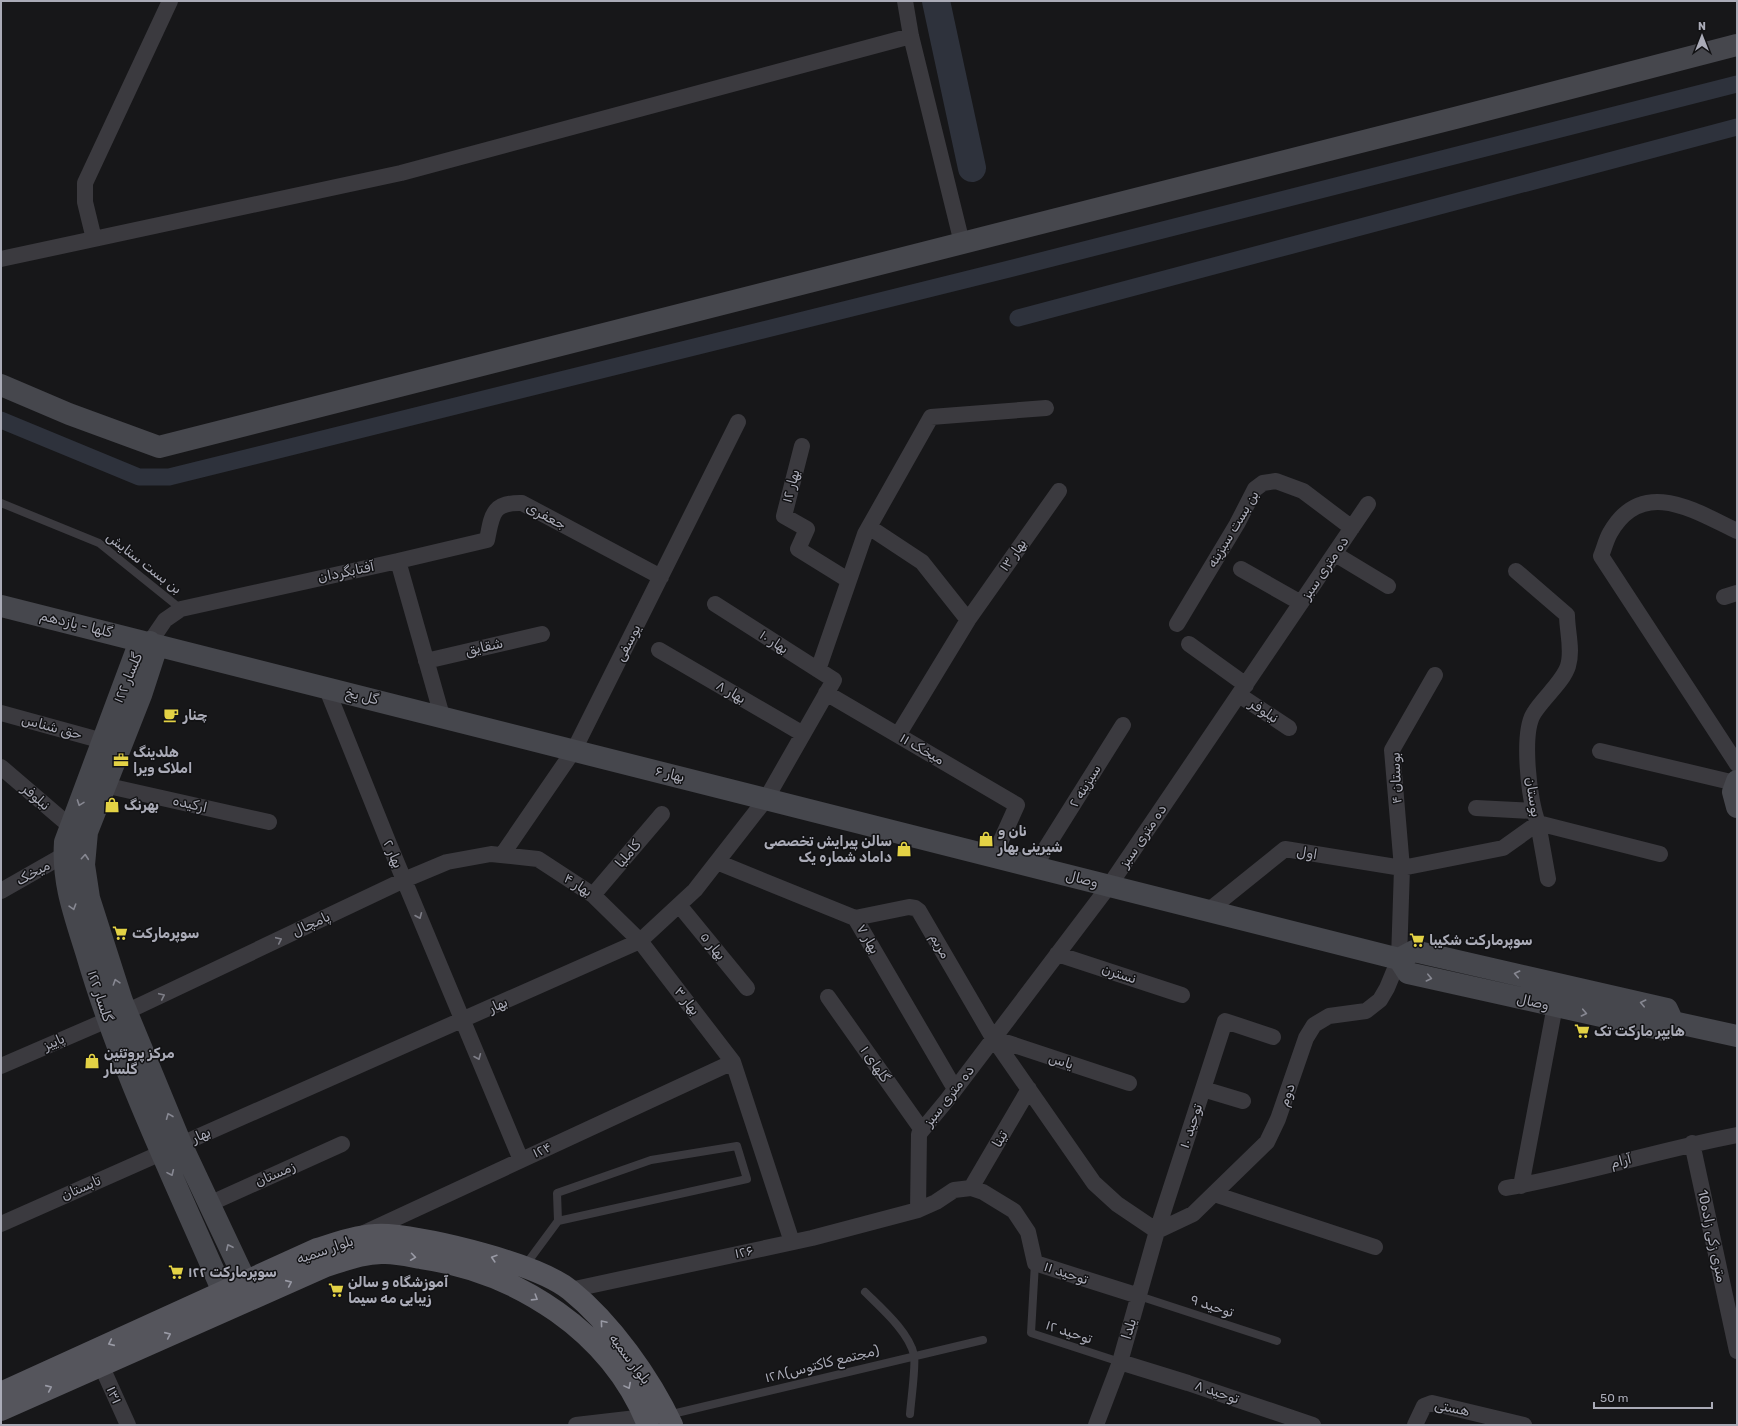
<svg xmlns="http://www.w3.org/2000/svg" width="1738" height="1426" font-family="Rubik,'Noto Sans Arabic',sans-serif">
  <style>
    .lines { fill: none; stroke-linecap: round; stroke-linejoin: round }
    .canal { stroke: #2e323c; stroke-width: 17 }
    .river { stroke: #2e323c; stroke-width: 28 }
    .lane { stroke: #3b3a3f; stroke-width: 8 }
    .street { stroke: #3b3a3f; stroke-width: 16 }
    .secondary { stroke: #46474d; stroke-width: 22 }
    .primary { stroke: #55555c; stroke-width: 22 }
    .oneway { stroke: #878892 }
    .oneway2 { stroke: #7e7e87 }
    .oneway3 { stroke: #999aa5 }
    .labels { text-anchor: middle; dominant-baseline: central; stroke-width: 3; stroke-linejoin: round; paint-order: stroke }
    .street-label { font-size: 14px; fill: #aaabb7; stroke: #121214 }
    .poi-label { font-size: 14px; font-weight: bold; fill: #aaabb7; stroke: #121214; text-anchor: start }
  </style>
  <rect width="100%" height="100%" fill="#171719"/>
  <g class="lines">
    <path class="canal" d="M1018,318L1737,127
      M1,420L139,477H169L1009,269L1737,84"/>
    <path class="river" d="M936,1L972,168"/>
    <path class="lane" d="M1,503L99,543L181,609
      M1035,1263L1031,1333L1120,1362
      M524,1267L558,1221L747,1179L737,1146L651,1160L557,1193L558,1221
      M865,1292C881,1308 909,1332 914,1355C916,1366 911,1400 910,1414
      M1139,1296L1277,1341
      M668,1415L983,1340"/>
    <path class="street" d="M905,1L911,36L962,243
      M94,239L85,202V183L170,1
      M1,259L401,173L911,36
      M802,446L784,516L807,529L798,549L848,580
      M869,527L922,562L968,620
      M1737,531C1695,511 1642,476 1610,533C1606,540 1604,549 1601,556L1737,764
      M1335,554L1388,586
      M398,561L487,540C492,515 492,502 522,503L661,577
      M1241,569L1301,603
      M1724,597L1737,593
      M1177,624L1237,524L1255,489L1263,483L1276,481L1303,491L1352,528
      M150,642L165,620L181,609L398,561L442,716
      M1189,644L1246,685
      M659,650L803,734
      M426,661L542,634
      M818,670L865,534L931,417L1046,408
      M326,687L389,844L521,1160
      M826,693L1017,805L994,856
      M1239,695L1289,728
      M1,713L103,741
      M898,735L968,620L1059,491
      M1600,751L1735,783
      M1,767L71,827
      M95,783L269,822
      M1476,808L1533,811
      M502,855L574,750L738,422
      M717,862L855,918L955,1089
      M1034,867L1123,725
      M1548,879L1538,823L1660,854
      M1,891L64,855
      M593,895L662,814
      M679,905L747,988
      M1208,911L1285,849L1402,868L1503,848L1538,823C1529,802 1521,733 1534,713C1543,698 1563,682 1568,666C1573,650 1567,631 1567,615L1516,571
      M855,918L909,907L915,908L919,911L993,1038L1094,1183L1117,1204L1157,1231
      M1057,954L1182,995
      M828,997L922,1130
      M993,1038L1129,1083
      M1,1066L126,1012L404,880L447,862L491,854L538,859L593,895L640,941L733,1062L792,1242
      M1203,1089L1243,1101
      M1692,1143L1737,1351
      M1521,1186L1557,995
      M971,1188L1029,1089
      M1506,1188C1584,1174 1659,1150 1737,1135
      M1214,1194L1375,1247
      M209,1204L342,1144
      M918,1210L919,1134L947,1100L1109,886L1368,504
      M1,1224L640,941L695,890L766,799L834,680L715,604
      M1157,1231L1193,1214L1267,1142L1278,1119L1306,1038L1314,1025L1329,1016L1366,1011L1380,1000L1387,988L1399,959L1402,868L1392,750L1435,675
      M364,1233L733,1062
      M570,1290L812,1238L918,1210L936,1202L954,1190L971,1188L983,1192L1014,1211L1028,1232L1035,1263L1139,1296
      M1120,1362L1188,1383L1313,1425
      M101,1365L128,1425
      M576,1425L645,1417
      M1096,1425L1120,1362L1157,1231L1225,1021L1273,1037
      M1415,1425L1424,1406L1432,1403L1524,1425"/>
    <path class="secondary" d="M1,385L69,414L159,447L1455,118L1737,45
      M1,606L1399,959L1414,951L1667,1009L1673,1022
      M150,642L137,649L65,842C62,883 75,916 87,955C121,1071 175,1181 223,1292
      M150,642L154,655L141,695L87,832L84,865L89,898L122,1001L181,1144L246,1282
      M1737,781L1733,792L1737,807
      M1399,959L1408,973L1664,1030L1673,1022
      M1673,1022L1737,1036"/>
    <path class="primary" d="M1,1393L317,1249C340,1242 364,1233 388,1235C433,1239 536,1263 570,1290C611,1323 650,1378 672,1425
      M1,1410L326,1266C345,1260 365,1252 385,1253C397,1253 410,1256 421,1258C518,1272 611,1332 648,1425"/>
  </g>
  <defs><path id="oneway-chevron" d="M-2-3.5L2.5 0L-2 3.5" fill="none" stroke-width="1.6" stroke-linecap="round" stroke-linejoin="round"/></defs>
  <g class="oneway">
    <use href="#oneway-chevron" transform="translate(80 803) rotate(110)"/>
    <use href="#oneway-chevron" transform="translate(85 857) rotate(-85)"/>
    <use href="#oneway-chevron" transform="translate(73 907) rotate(73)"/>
    <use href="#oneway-chevron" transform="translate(1517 974) rotate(-168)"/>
    <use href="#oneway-chevron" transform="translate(1429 978) rotate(13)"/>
    <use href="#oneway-chevron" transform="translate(116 982) rotate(-108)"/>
    <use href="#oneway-chevron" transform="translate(1643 1003) rotate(-167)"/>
    <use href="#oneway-chevron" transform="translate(1584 1013) rotate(12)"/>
    <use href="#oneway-chevron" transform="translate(169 1116) rotate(-112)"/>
    <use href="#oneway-chevron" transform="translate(171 1173) rotate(66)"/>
    <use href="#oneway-chevron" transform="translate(229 1247) rotate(-115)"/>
  </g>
  <g class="oneway2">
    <use href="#oneway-chevron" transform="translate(419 916) rotate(67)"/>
    <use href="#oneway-chevron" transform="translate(279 940) rotate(-25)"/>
    <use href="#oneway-chevron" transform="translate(162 996) rotate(-25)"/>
    <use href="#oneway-chevron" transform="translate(478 1057) rotate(67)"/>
  </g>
  <g class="oneway3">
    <use href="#oneway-chevron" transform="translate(413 1257) rotate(8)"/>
    <use href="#oneway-chevron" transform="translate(494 1258) rotate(-163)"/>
    <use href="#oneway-chevron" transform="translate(289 1283) rotate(-24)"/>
    <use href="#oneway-chevron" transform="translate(535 1298) rotate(32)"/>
    <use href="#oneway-chevron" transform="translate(603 1323) rotate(-130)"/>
    <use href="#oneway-chevron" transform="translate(168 1335) rotate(-24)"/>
    <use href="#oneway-chevron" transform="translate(111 1343) rotate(156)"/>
    <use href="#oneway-chevron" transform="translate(628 1386) rotate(62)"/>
    <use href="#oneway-chevron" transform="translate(49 1388) rotate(-24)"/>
  </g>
  <defs>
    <g id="cafe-bare" transform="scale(1.2)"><path d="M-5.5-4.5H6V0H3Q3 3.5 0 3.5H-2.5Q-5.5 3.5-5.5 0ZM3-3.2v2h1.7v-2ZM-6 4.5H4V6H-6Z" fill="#e3d245" stroke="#121214" stroke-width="2.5" paint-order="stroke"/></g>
    <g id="office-bare" transform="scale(1.2)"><path d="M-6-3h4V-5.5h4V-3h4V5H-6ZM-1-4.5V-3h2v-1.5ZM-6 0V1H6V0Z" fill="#e3d245" stroke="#121214" stroke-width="2.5" paint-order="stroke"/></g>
    <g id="shop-bare" transform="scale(1.2)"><path d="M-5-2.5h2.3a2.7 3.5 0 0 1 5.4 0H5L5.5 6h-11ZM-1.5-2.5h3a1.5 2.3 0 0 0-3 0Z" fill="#e3d245" stroke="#121214" stroke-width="2.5" paint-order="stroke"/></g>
    <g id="supermarket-bare" transform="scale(1.2)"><path d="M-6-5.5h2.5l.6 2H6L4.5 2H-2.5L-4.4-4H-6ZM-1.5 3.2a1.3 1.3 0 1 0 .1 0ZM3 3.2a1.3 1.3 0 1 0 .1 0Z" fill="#e3d245" stroke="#121214" stroke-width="2.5" paint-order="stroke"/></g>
  </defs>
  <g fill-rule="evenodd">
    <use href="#cafe-bare" x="171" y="715"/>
    <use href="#office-bare" x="121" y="760"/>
    <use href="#shop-bare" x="112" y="805"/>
    <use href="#shop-bare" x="986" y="839"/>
    <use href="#shop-bare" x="904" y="849"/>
    <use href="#supermarket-bare" x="120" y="933"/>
    <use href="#supermarket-bare" x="1417" y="940"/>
    <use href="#supermarket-bare" x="1582" y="1031"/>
    <use href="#shop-bare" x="92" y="1061"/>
    <use href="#supermarket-bare" x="176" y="1272"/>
    <use href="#supermarket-bare" x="336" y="1290"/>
  </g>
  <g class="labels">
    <g class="street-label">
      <text transform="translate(791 486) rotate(-75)">بهار ۱۲</text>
      <text transform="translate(546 516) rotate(27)">جعفری</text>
      <text transform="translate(1233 529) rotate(-59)">بن بست سبزینه</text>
      <text transform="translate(1013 555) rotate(-55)">بهار ۱۳</text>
      <text transform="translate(144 563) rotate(38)">بن بست ستایش</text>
      <text transform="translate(1325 568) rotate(-56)">ده متری سبز</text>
      <text transform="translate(346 572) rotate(-12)">آفتابگردان</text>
      <text transform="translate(76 624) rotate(14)">گلها - یازدهم</text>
      <text transform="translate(774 642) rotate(33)">بهار ۱۰</text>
      <text transform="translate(628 643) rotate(-63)">یوسفی</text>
      <text transform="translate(484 647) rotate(-13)">شقایق</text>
      <text transform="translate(128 678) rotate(-67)">گلسار ۱۲۲</text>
      <text transform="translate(731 692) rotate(30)">بهار ۸</text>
      <text transform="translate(362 696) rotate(14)">گل یخ</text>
      <text transform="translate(1264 711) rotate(34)">نیلوفر</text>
      <text transform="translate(52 727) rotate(15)">حق شناس</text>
      <text transform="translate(922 749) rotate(30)">میخک ۱۱</text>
      <text transform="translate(670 774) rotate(14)">بهار ۶</text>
      <text transform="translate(1396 778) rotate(-92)">بوستان ۴</text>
      <text transform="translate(1085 786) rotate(-58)">سبزینه ۲</text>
      <text transform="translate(36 797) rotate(41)">نیلوفر</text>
      <text transform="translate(1533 797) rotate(81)">بوستان</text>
      <text transform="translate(190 804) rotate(13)">ارکیده</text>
      <text transform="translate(1143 836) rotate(-56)">ده متری سبز</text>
      <text transform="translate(1307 853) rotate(9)">اول</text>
      <text transform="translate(393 854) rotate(67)">بهار ۲</text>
      <text transform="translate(628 854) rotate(-50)">کاملیا</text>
      <text transform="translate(33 873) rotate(-29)">میخک</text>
      <text transform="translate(1082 879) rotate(14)">وصال</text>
      <text transform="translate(578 885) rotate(33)">بهار ۴</text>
      <text transform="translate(311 924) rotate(-25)">پامچال</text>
      <text transform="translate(868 939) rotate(60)">بهار ۷</text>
      <text transform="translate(713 946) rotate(51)">بهار ۵</text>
      <text transform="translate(940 946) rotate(60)">مریم</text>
      <text transform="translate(1119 974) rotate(18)">نسترن</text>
      <text transform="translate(100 996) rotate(72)">گلسار ۱۲۲</text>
      <text transform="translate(687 1001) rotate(52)">بهار ۳</text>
      <text transform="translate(1533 1002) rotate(13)">وصال</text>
      <text transform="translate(498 1005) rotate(-24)">بهار</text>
      <text transform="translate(54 1042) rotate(-24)">پاییز</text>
      <text transform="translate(1061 1061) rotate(18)">یاس</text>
      <text transform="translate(875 1064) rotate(55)">گلهای ۱</text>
      <text transform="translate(1287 1095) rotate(-71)">دوم</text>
      <text transform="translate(949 1096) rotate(-52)">ده متری سبز</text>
      <text transform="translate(1191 1126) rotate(-72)">توحید ۱۰</text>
      <text transform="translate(201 1135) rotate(-24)">بهار</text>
      <text transform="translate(1000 1139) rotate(-60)">تینا</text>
      <text transform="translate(542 1150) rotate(-25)">۱۲۴</text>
      <text transform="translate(1621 1161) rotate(-14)">آرام</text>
      <text transform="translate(275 1174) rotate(-24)">زمستان</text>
      <text transform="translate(81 1188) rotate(-24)">تابستان</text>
      <text transform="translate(1712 1236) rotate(78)">10متری زکی زاده</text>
      <text transform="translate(325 1250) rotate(-19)">بلوار سمیه</text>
      <text transform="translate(744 1252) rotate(-12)">۱۲۶</text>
      <text transform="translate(1066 1273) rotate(18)">توحید ۱۱</text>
      <text transform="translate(1212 1306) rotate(18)">توحید ۹</text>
      <text transform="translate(1129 1329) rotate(-73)">یلدا</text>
      <text transform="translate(1069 1332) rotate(18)">توحید ۱۲</text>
      <text transform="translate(630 1359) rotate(53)">بلوار سمیه</text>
      <text transform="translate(822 1364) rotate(-14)">۱۲۸(مجتمع کاکتوس)</text>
      <text transform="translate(1217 1392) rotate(19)">توحید ۸</text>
      <text transform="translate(114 1395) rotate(66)">۱۳۱</text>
      <text transform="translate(1452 1408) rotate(12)">هستی</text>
    </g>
    <g class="poi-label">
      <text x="183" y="715">چنار</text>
      <text x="133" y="752">هلدینگ<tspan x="133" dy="16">املاک ویرا</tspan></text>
      <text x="124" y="805">بهرنگ</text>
      <text x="998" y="831">نان و<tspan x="998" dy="16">شیرینی بهار</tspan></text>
      <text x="892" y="841" text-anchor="end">سالن پیرایش تخصصی<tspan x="892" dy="16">داماد شماره یک</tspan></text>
      <text x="132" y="933">سوپرمارکت</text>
      <text x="1429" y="940">سوپرمارکت شکیبا</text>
      <text x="1594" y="1031">هایپر مارکت تک</text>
      <text x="104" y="1053">مرکز پروتئین<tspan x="104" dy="16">گلسار</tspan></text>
      <text x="188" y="1272">سوپرمارکت ۱۲۲</text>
      <text x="348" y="1282">آموزشگاه و سالن<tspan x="348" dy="16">زیبایی مه سیما</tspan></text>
    </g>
  </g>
  <rect width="1738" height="1426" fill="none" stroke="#aaabb7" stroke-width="4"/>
  <g transform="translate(1702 36)" stroke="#121214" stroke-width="3" paint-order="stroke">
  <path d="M0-3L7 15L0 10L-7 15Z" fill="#aaabb7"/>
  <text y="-6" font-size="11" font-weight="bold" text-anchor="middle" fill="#aaabb7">N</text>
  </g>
  <path d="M1594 1402v6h118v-6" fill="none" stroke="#aaabb7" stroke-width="2"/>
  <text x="1600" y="1402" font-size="12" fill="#aaabb7" stroke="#121214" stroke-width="3" paint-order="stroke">50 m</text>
</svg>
